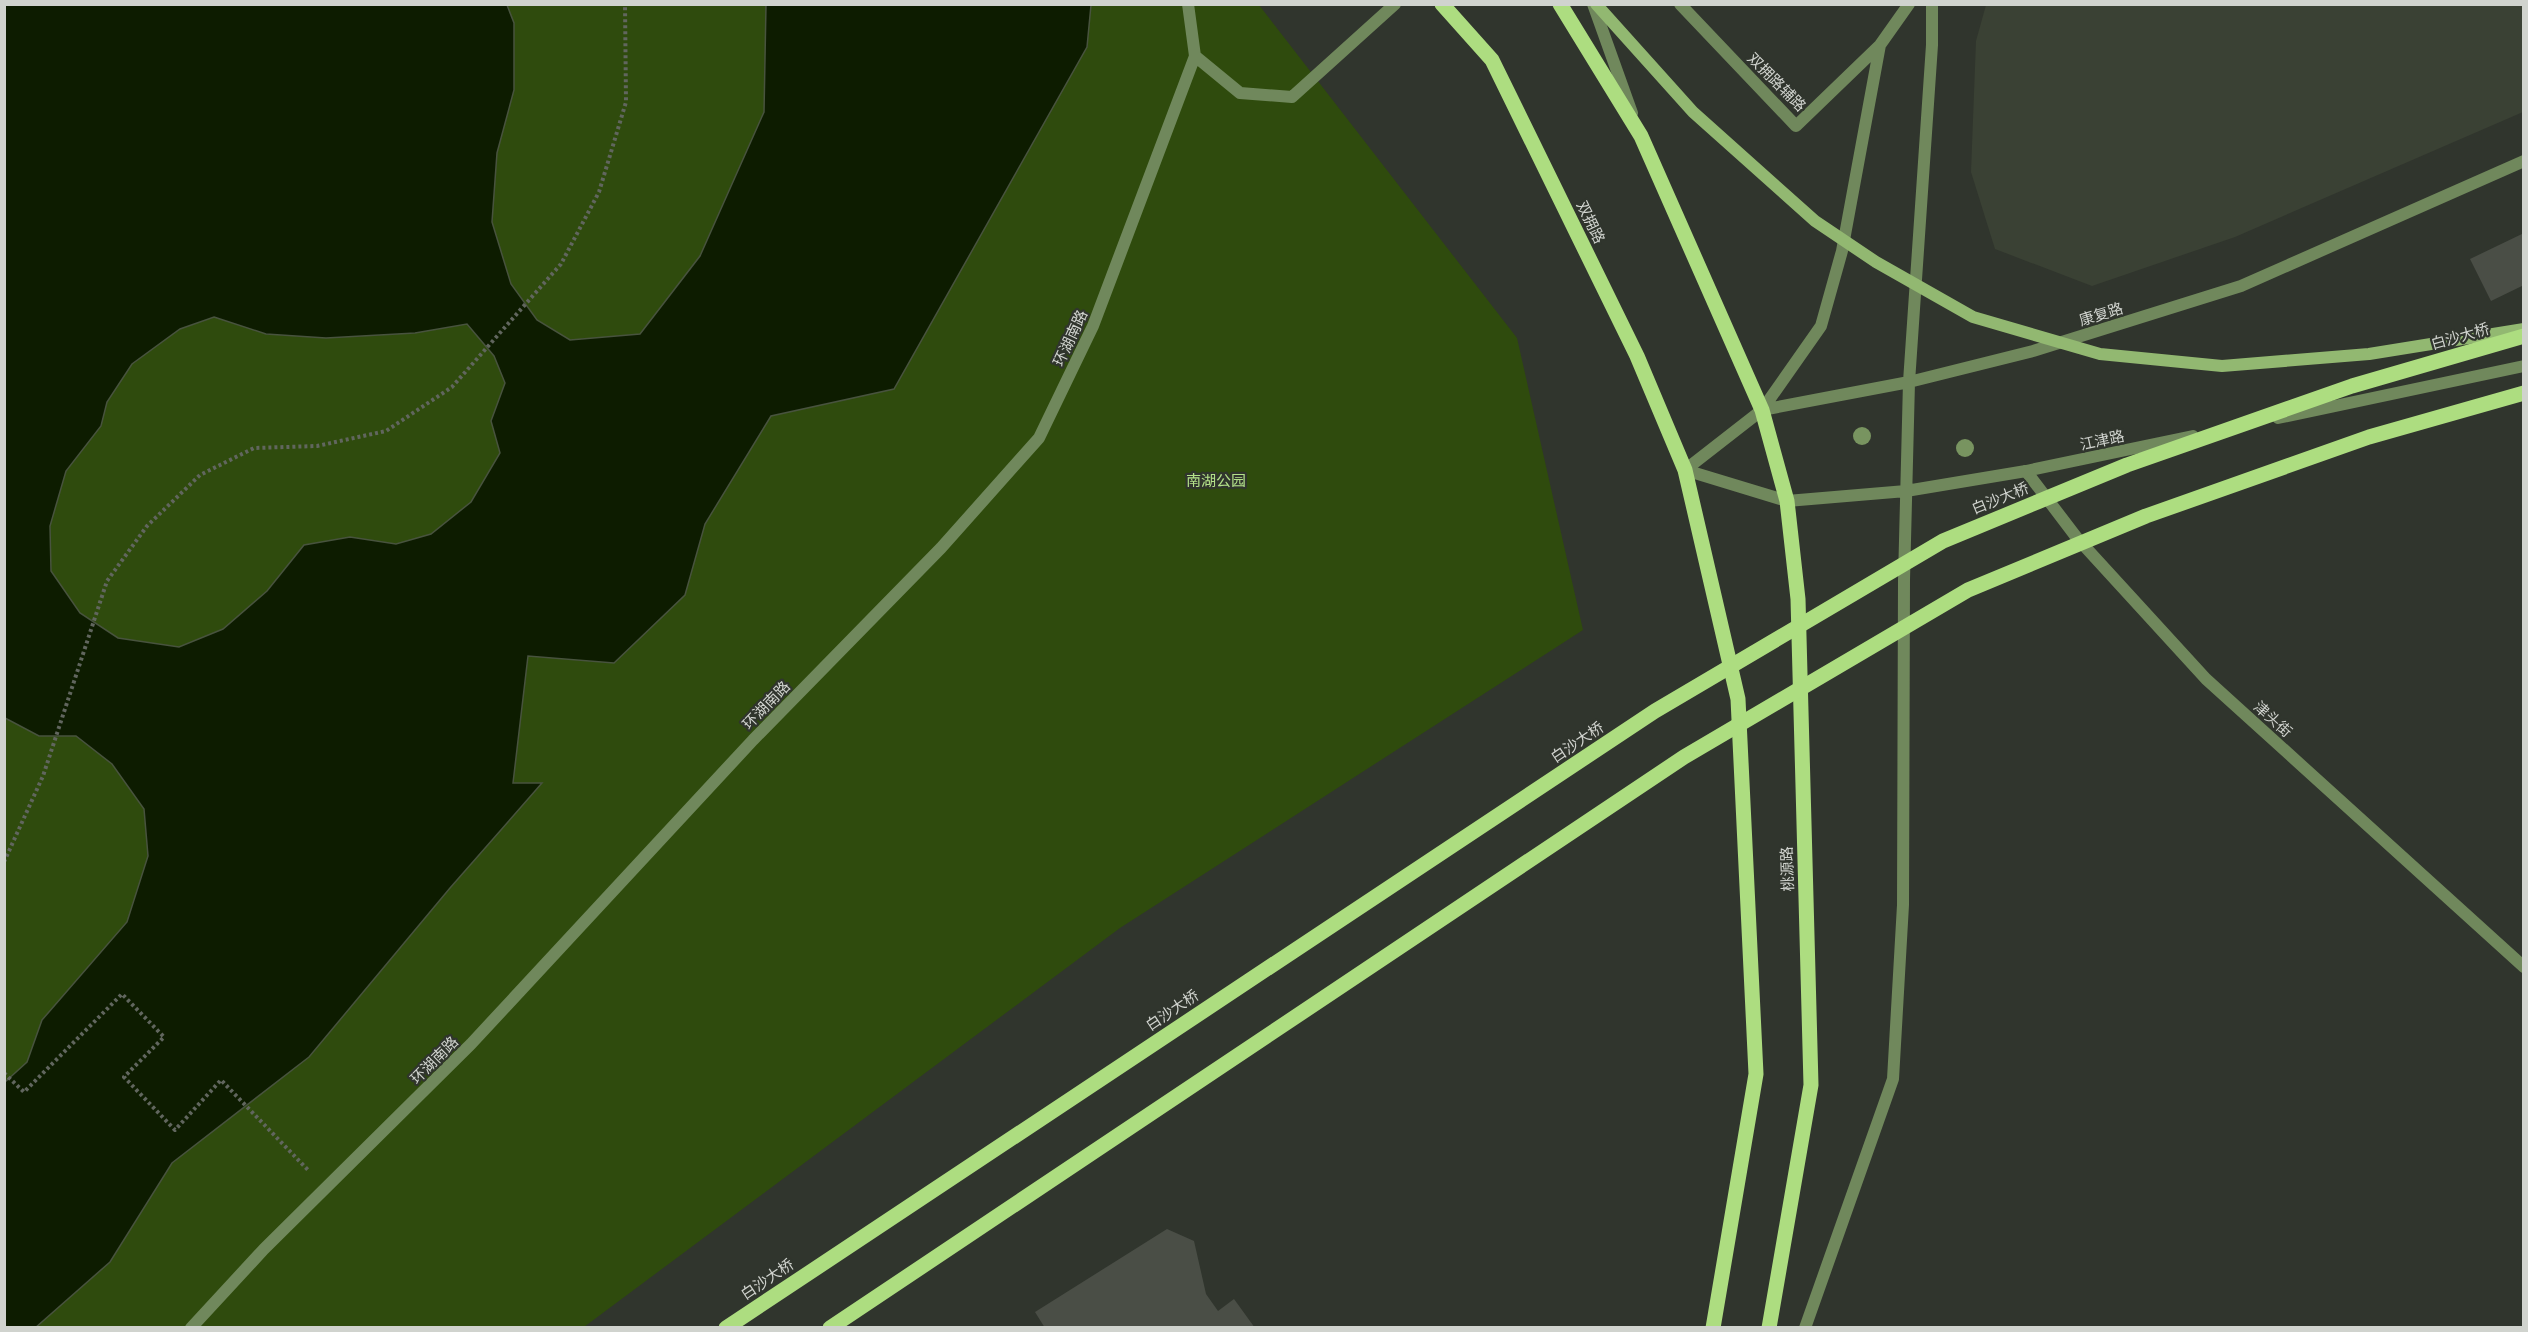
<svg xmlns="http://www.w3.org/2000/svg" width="2528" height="1332" font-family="'IBM Plex Sans','Noto Sans SC',sans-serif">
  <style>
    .built { fill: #3a4134 }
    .green { fill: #2f4b0d }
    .water { fill: #0d1c00; stroke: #48533e; stroke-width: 1.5; fill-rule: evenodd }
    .building { fill: #4a4e46 }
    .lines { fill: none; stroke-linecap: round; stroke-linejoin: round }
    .path { stroke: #61665e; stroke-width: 4; stroke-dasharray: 3 3; stroke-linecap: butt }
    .lane { stroke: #70885c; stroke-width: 12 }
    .street { stroke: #70885c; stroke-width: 12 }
    .primary { stroke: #addd80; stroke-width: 15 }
    .secondary-bridge { stroke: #92b871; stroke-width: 12 }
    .primary-bridge { stroke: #addd80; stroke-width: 15 }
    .tree { fill: #789460 }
    .labels { text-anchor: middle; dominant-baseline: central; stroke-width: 4.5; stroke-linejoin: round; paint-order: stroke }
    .street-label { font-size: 15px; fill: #d0d3ce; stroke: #30352d }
    .park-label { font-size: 15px; fill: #b3e189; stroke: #30352d }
  </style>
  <rect width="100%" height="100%" fill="#30352d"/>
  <path class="built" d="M1986,5H2523V112L2235,237L2092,286L1995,249L1971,172L1976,41Z"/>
  <path class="green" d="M507,5H766L764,112L700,256L640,334L570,340L537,320L511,284L492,222L497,153L514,90V23Z
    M1091,5H1259L1517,338L1583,630L1120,928L584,1327L35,1328L110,1262L172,1163L309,1057L450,888L542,783H513L528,656L685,595L705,524L771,416L894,389L1087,47Z
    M214,317L266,334L326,338L415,333L467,324L494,356L506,383L491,421L500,453L471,502L431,534L396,544L350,537L304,545L267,591L223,629L179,647L118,638L80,613L51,571L50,526L66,471L101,426L107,402L132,364L180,329Z
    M8,717L39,736H76L112,764L144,809L148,857L127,922L42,1020L27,1062L5,1082L4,718Z"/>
  <path class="water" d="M5,4L507,5L514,23V90L497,153L492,222L511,284L537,320L570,340L640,334L700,256L764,112L766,5H1091L1087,47L894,389L771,416L705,524L685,595L614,663L528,656L513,783H542L450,888L309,1057L172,1163L110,1262L35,1328L5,1327V1082L27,1062L42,1020L127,922L148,856L144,809L112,764L76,736H39L5,718ZM214,317L266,334L326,338L415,333L467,324L494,356L505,383L491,421L500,453L471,502L431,534L396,544L350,537L304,545L267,591L223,629L179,647L118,638L80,613L51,571L50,526L66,471L101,426L107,402L132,364L180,329Z"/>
  <path class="building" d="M2524,233V285L2491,301L2470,259Z
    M1167,1229L1194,1241L1206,1294L1218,1311L1234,1299L1255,1328H1045L1035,1312Z"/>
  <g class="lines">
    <path class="path" d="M4,862L43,776L107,581L147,526L200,475L254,448L317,446L386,431L452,387L561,264L599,192L626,102L625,4
      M4,1073L24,1092L122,994L164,1037L124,1077L175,1130L221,1080L308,1170"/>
    <path class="lane" d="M2026,471L2077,538L2206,679L2524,967"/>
    <path class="street" d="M1593,4L1632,113
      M1680,4L1796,126L1880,45
      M1195,56L1240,93L1292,97L1395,4
      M1762,410L1821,326L1842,251L1880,45L1909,4
      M2278,418L2524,366
      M1685,470L1762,410L1909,382L2033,351L2241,286L2524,161
      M1685,470L1787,501L1906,491L2026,471L2193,436
      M191,1328L264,1249L471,1044L753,740L941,548L1039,438L1093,326L1195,56L1188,4
      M1805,1328L1893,1079L1903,905L1904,580L1909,382L1932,45V4"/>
    <path class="primary" d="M1442,4L1492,60L1637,356L1685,470L1738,699L1756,1074L1713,1328
      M1560,4L1641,136L1762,410L1787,501L1798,599L1811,1085L1769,1328"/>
    <path class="secondary-bridge" d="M1596,4L1693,112L1815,221L1876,262L1973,317L2100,354L2222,366L2369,354L2524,329"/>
    <path class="primary-bridge" d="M726,1328L1655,711L1943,541L2127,465L2352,386L2524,336
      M830,1328L1684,757L1968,590L2146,516L2369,437L2524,393"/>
  </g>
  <g class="tree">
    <circle cx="1862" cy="436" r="9"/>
    <circle cx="1965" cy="448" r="9"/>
  </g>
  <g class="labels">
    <g class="street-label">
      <text transform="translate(1777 82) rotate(45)">双拥路辅路</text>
      <text transform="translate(1591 222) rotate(64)">双拥路</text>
      <text transform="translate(2101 314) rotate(-17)">康复路</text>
      <text transform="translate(2460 336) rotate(-16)">白沙大桥</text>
      <text transform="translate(1070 338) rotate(-65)">环湖南路</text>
      <text transform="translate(2102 440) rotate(-12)">江津路</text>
      <text transform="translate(2000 498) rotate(-22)">白沙大桥</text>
      <text transform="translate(766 705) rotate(-46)">环湖南路</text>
      <text transform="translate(2273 719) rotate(42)">津头街</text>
      <text transform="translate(1577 742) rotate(-34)">白沙大桥</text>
      <text transform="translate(1787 869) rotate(-92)">桃源路</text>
      <text transform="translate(1172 1010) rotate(-34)">白沙大桥</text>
      <text transform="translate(434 1060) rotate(-45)">环湖南路</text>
      <text transform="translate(767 1279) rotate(-34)">白沙大桥</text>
    </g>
    <g class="park-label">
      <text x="1216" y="480">南湖公园</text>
    </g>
  </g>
  <rect width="2528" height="1332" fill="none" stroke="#d0d3ce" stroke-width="12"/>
</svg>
